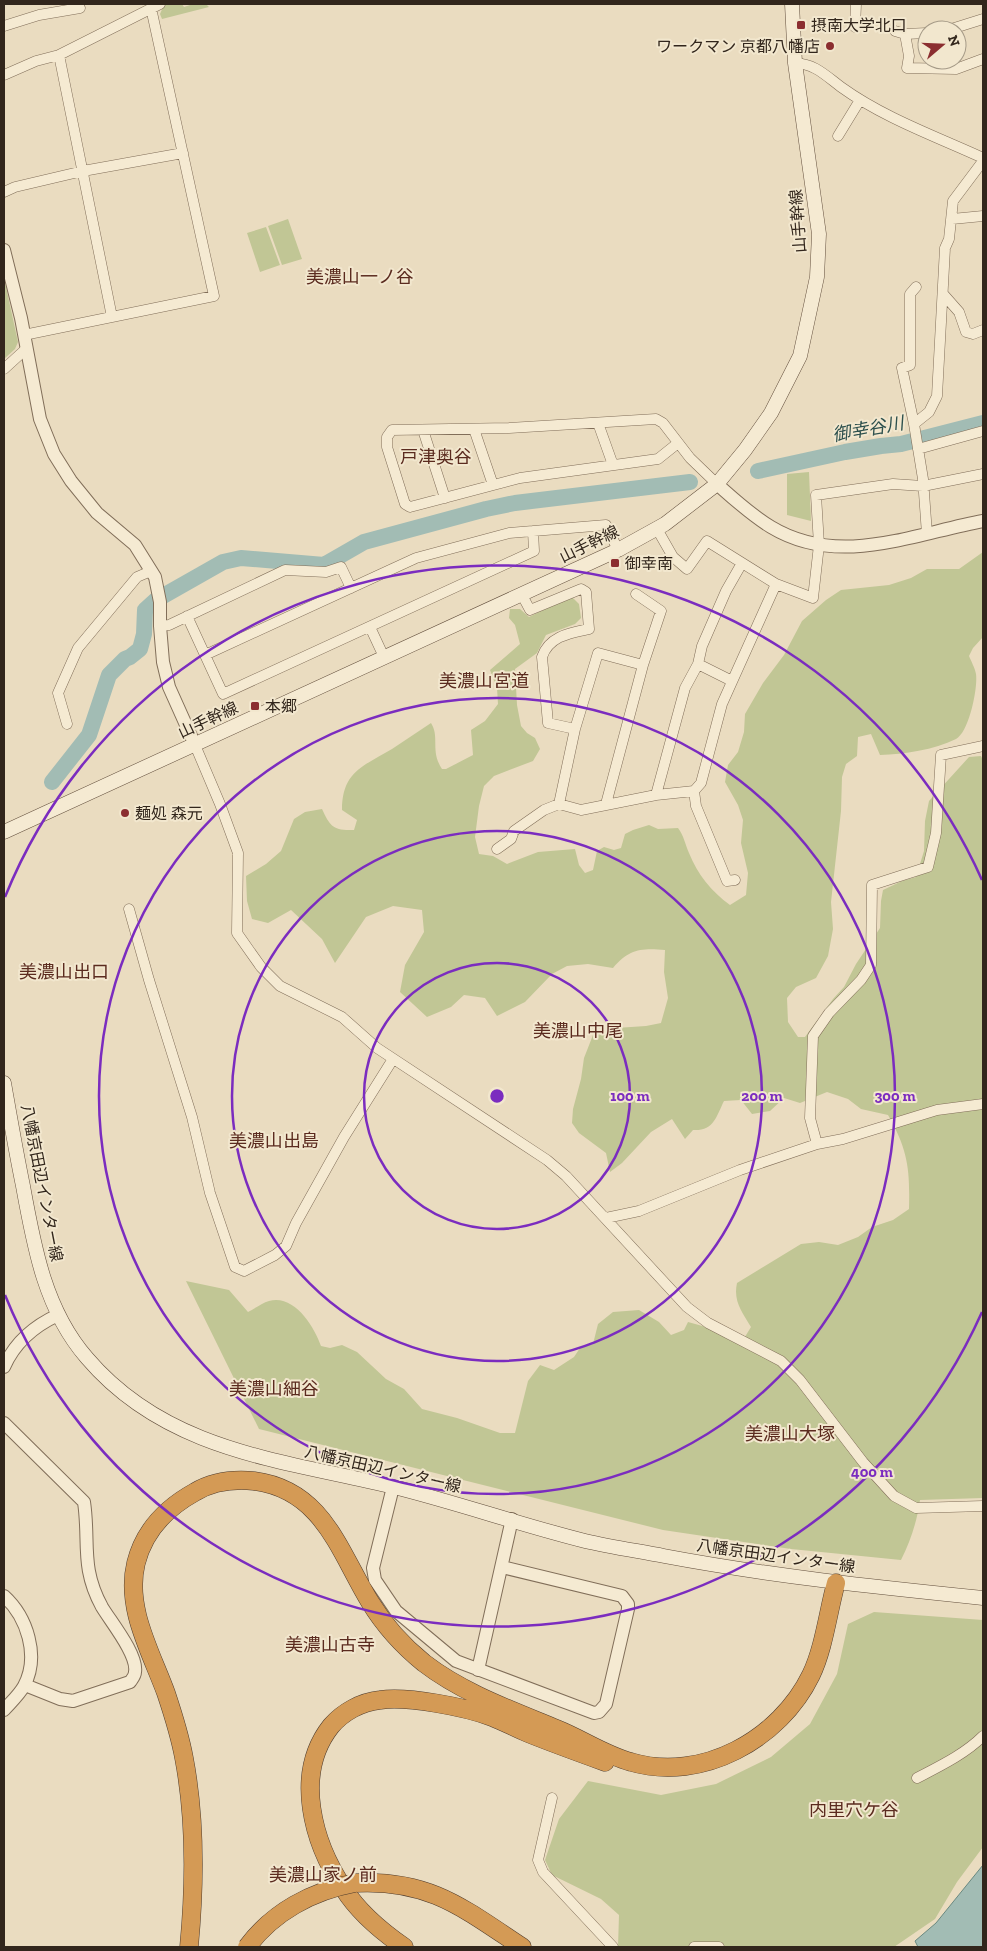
<svg xmlns="http://www.w3.org/2000/svg" width="987" height="1951" font-family="'Zilla Slab','Noto Sans JP',serif">
  <style>
    .green { fill: #c1c695 }
    .water { fill: #a2bcb4; stroke: #6a8981 }
    .lines { fill: none; stroke-linecap: round; stroke-linejoin: round }
    .river { stroke: #a2bcb4; stroke-width: 16 }
    .minor-casing { stroke: #816e59; stroke-width: 11 }
    .tertiary-casing { stroke: #816e59; stroke-width: 14 }
    .secondary-casing { stroke: #634f3d; stroke-width: 15 }
    .motorway-casing { stroke: #4f3c2d; stroke-width: 19 }
    .minor { stroke: #f5ead2; stroke-width: 10 }
    .tertiary { stroke: #f5ead2; stroke-width: 12 }
    .secondary { stroke: #f5ead2; stroke-width: 14 }
    .motorway { stroke: #d49a55; stroke-width: 18 }
    .motorway-bridge-casing { stroke: #4f3c2d; stroke-width: 19; stroke-linecap: butt }
    .motorway-bridge { stroke: #d49a55; stroke-width: 18 }
    .ring { fill: none; stroke: #7b2cbf; stroke-width: 2.5 }
    .poi-dot { fill: #8b2e30; stroke: #f2e7ce; stroke-width: 2 }
    .labels { text-anchor: middle; dominant-baseline: central; stroke-width: 4; stroke-linejoin: round; paint-order: stroke }
    .poi-label { font-size: 16px; fill: #32261c; stroke: #f2e7ce; text-anchor: start }
    .street-label { font-size: 16px; fill: #32261c; stroke: #f2e7ce }
    .neighbourhood-label { font-size: 18px; fill: #5b2b1f; stroke: #f2e7ce }
    .water-label { font-size: 18px; font-style: italic; fill: #2d504d; stroke: #f2e7ce }
    .centre { fill: #7b2cbf; stroke: #f2e7ce; stroke-width: 2.5 }
    .ring-label { font-size: 15px; text-anchor: middle; font-weight: bold; fill: #7b2cbf; stroke: #f2e7ce; stroke-width: 4; stroke-linejoin: round; paint-order: stroke }
  </style>
  <rect width="100%" height="100%" fill="#eadcc0"/>
  <path class="green" d="M167,4H182L184,7L193,4H206L209,7L162,19L160,14L164,5Z
    M288,219L302,259L282,265L268,226Z
    M266,227L280,265L260,272L247,233Z
    M4,278L18,342L15,349L4,359Z
    M809,472L811,521L787,515V474Z
    M983,552V637L973,648L969,656C971,661 975,668 976,674C978,688 969,732 956,739C934,750 904,754 880,755L871,734L858,737L857,756L846,764L842,777L841,811L831,902L833,929L828,956L816,978L796,987L787,998L788,1022L798,1037H805L833,999L844,987L856,964L880,928L881,901L883,890L902,881L916,877L924,851L925,821L929,801L969,757L981,756L983,760V1498L920,1500C917,1521 911,1540 901,1560L791,1549L663,1530L259,1429L186,1281L229,1290L248,1312C254,1309 262,1303 269,1301C294,1294 314,1326 321,1346L330,1348L342,1345L357,1352L386,1379L404,1389L422,1409L457,1418L500,1433H515L528,1381L540,1365L554,1370L574,1357L580,1348L593,1344L598,1324L613,1312L639,1310L659,1322L671,1335L684,1330L688,1322L706,1327L740,1345L751,1327C742,1312 733,1301 737,1283L801,1244L819,1242L838,1245L858,1237L872,1227L893,1220L909,1209C910,1169 908,1150 888,1115L861,1109L848,1099L827,1092L800,1103L784,1098L770,1111L752,1114L741,1100L724,1101C716,1117 714,1131 693,1130L685,1139L672,1119L651,1132L622,1163L610,1172L606,1153L579,1133L572,1123L573,1109L581,1079L584,1058L593,1035L616,1028L646,1026L661,1023L668,998L664,972L665,950C641,948 629,949 613,968L588,964L567,966L552,974L525,1002L497,1016L485,998L464,995L451,1007L427,1017L400,992L405,965L424,932L422,910L393,906L366,917L335,963L322,939L291,910L268,923L252,919L247,901L246,876L266,864L281,851L294,819L305,812L322,809C330,826 333,831 354,830L357,820L342,810C342,771 364,766 392,749C405,740 418,732 431,723C440,737 430,751 442,769H446L473,755L471,730L485,721L498,704L497,688L490,670L520,644L515,625L509,618L510,609H520L529,617L571,596L579,604L581,618L575,624L546,635L537,653L515,669L517,705L521,726L527,733L535,738L540,749L533,761L494,776L484,786L479,806L475,837L479,854L493,856L507,864L538,852L575,849L579,865L585,873L593,870L597,851L604,847L614,850L621,848L625,834L633,830L649,825L658,829L678,828C684,836 685,844 689,853C698,875 711,891 730,905L746,895L748,873L741,843L743,820L738,805L725,782L728,765L738,752L744,732L745,714L763,683L784,655L802,621L826,600L841,590L889,585L911,578L927,569H959Z
    M874,1612L983,1620V1847L957,1882L935,1919L894,1947H618L619,1915L601,1899L552,1875L545,1860L559,1819L588,1781L661,1795L716,1784L771,1757L810,1724L837,1674L848,1624Z"/>
  <path class="water" d="M983,1865V1947H918L915,1941L936,1923Z"/>
  <g class="lines">
    <path class="river" d="M758,471L845,452L881,446L901,444L983,423
      M52,782L89,735L109,675L125,659L130,657L140,649L144,634L145,610L156,600L223,562L241,558L324,565L364,542L486,509L515,503L690,482"/>
    <g class="minor-casing">
      <path id="minor" d="M4,26L39,15L80,8
        M855,27L856,4
        M948,30L983,19
        M895,31L905,34L927,33
        M905,34L909,56L907,68L956,69L983,59
        M59,55L112,317
        M795,63C815,64 825,75 841,87C884,118 935,136 983,158
        M4,75L36,61L59,55L160,4
        M838,136L860,100
        M4,192L15,187L83,171L183,153
        M952,219L983,216
        M944,295L959,312L966,332L973,334L983,330
        M24,335L214,296L151,8
        M4,369L27,348
        M598,423L613,465
        M914,424L902,368L910,365V294L916,287
        M474,429L493,485
        M423,430L445,498
        M678,443L658,459L520,478L410,507L405,504L387,447V437L392,430L509,428L656,419L663,423L690,458L717,484
        M918,449L983,431
        M657,529L673,557L687,569L707,541L776,584L813,598L819,545L816,495L893,484L923,486L983,474
        M927,534L923,479L914,424L929,412L937,396L945,248L949,239L953,201L983,161
        M522,595L530,610L581,589L586,592L589,629C570,633 549,636 542,657L548,723L575,729
        M187,616L223,694L534,551L533,531
        M160,626L169,625L285,570L326,572L341,567L351,588
        M370,627L384,657
        M205,655L416,558L509,533L606,525L618,550
        M698,664L732,681
        M67,724L58,693L78,648L137,577L151,571
        M195,745L220,804L238,853L237,933L261,967L280,986L342,1017L377,1048L547,1160L566,1176L687,1307L708,1323L781,1361L800,1380L863,1462L894,1496L916,1508L983,1506
        M694,791L701,783L722,704L776,584
        M656,795L685,688L698,664L702,646L726,591L742,563
        M559,804L575,729L598,653L643,665
        M606,804L643,665L661,611L636,594
        M497,849L511,839L514,831L544,810L559,804L581,810L656,795L694,791L696,806L727,881L735,880
        M129,909L149,980L192,1117L210,1193L235,1267L244,1271L275,1255L286,1246L296,1223L344,1137L393,1059
        M817,1144L810,1118L813,1036L829,1013L861,980L871,965L872,885L928,867L936,833L941,755L983,746
        M606,1218L639,1211L740,1170L817,1144L843,1139L937,1110L983,1104
        M917,1778C940,1766 965,1754 983,1736
        M552,1798L538,1860L543,1872L613,1947
        M694,1947H719"/>
    </g>
    <g class="tertiary-casing">
      <path id="tertiary" d="M4,250L21,318L40,419L54,454L71,481L97,513L135,545L155,577L160,602V626L163,662L169,687L195,745
        M717,484C734,499 751,515 771,527C839,568 913,534 983,521
        M4,1367C15,1342 34,1326 58,1315
        M4,1423L84,1502C90,1542 80,1567 102,1607C111,1622 138,1655 135,1672C135,1676 132,1679 130,1682L73,1701L60,1699L25,1685
        M393,1487L373,1568L375,1580L396,1611L456,1661L594,1713L599,1712L606,1704L628,1609V1604L622,1596L502,1567
        M4,1596C27,1617 40,1656 24,1686C19,1695 11,1702 4,1710
        M478,1670L512,1519"/>
    </g>
    <g class="secondary-casing">
      <path id="secondary" d="M4,832L618,550L665,524L717,484L745,450L771,413L800,356L817,277L819,234L795,63L792,4
        M4,1083C10,1117 16,1152 23,1186C34,1247 45,1310 87,1358C167,1452 283,1460 394,1487C458,1503 521,1525 585,1541C611,1547 638,1551 664,1556C770,1576 876,1587 983,1598"/>
    </g>
    <g class="motorway-casing">
      <path id="motorway" d="M355,1883C429,1879 463,1908 522,1947
        M189,1947C195,1884 196,1821 184,1758C180,1736 173,1714 166,1693C151,1652 125,1608 136,1563C144,1531 166,1508 195,1492C212,1482 234,1479 254,1481C323,1490 339,1551 370,1602C384,1625 403,1646 424,1663C463,1693 511,1710 557,1729C582,1739 605,1755 631,1762C702,1783 780,1739 811,1675C824,1648 828,1612 836,1583
        M404,1947C381,1931 359,1913 344,1889C313,1843 293,1774 331,1726C343,1712 361,1702 380,1700C408,1696 465,1707 492,1717C505,1722 517,1729 530,1734C555,1744 580,1753 605,1762"/>
    </g>
    <use href="#minor" class="minor"/>
    <use href="#tertiary" class="tertiary"/>
    <use href="#secondary" class="secondary"/>
    <use href="#motorway" class="motorway"/>
    <g class="motorway-bridge-casing">
      <path id="motorway-bridge" d="M247,1947C273,1912 312,1891 355,1883"/>
    </g>
    <use href="#motorway-bridge" class="motorway-bridge"/>
  </g>
  <g class="ring">
    <circle cx="497" cy="1096" r="133"/>
    <circle cx="497" cy="1096" r="265"/>
    <circle cx="497" cy="1096" r="398"/>
    <path d="M982 1312A531 531 0 0 1 5 1295M5 897A531 531 0 0 1 982 880"/>
  </g>
  <g class="poi-dot">
    <rect x="796" y="20" width="10" height="10" rx="2.5"/>
    <circle cx="830" cy="46" r="5"/>
    <rect x="610" y="558" width="10" height="10" rx="2.5"/>
    <rect x="250" y="701" width="10" height="10" rx="2.5"/>
    <circle cx="125" cy="813" r="5"/>
  </g>
  <g class="labels">
    <g class="poi-label">
      <text x="811" y="25">摂南大学北口</text>
      <text x="820" y="46" text-anchor="end">ワークマン 京都八幡店</text>
      <text x="625" y="563">御幸南</text>
      <text x="265" y="706">本郷</text>
      <text x="135" y="813">麺処 森元</text>
    </g>
    <g class="street-label">
      <text transform="translate(798 221) rotate(-94)">山手幹線</text>
      <text transform="translate(589 544) rotate(-26)">山手幹線</text>
      <text transform="translate(208 720) rotate(-25)">山手幹線</text>
      <text transform="translate(42 1183) rotate(79)">八幡京田辺インター線</text>
      <text transform="translate(383 1469) rotate(13)">八幡京田辺インター線</text>
      <text transform="translate(776 1556) rotate(8)">八幡京田辺インター線</text>
    </g>
    <g class="neighbourhood-label">
      <text x="360" y="277">美濃山一ノ谷</text>
      <text x="436" y="457">戸津奥谷</text>
      <text x="484" y="681">美濃山宮道</text>
      <text x="64" y="972">美濃山出口</text>
      <text x="578" y="1031">美濃山中尾</text>
      <text x="274" y="1141">美濃山出島</text>
      <text x="274" y="1389">美濃山細谷</text>
      <text x="790" y="1434">美濃山大塚</text>
      <text x="330" y="1645">美濃山古寺</text>
      <text x="854" y="1810">内里穴ケ谷</text>
      <text x="323" y="1875">美濃山家ノ前</text>
    </g>
    <g class="water-label">
      <text transform="translate(868 429) rotate(-10)">御幸谷川</text>
    </g>
  </g>
  <circle cx="497" cy="1096" r="8" class="centre"/>
  <g class="ring-label">
    <text x="630" y="1101">100 m</text>
    <text x="762" y="1101">200 m</text>
    <text x="895" y="1101">300 m</text>
    <text x="872" y="1477">400 m</text>
  </g>
  <rect width="987" height="1951" fill="none" stroke="#32261c" stroke-width="10"/>
  <g transform="translate(942 45) rotate(71)"><circle r="24" fill="#f2e7ce" stroke="#a59a87"/>
  <path d="M0-4L9 19L0 12L-9 19Z" fill="#8b2e30"/>
  <text y="-8" font-size="14" font-weight="bold" text-anchor="middle" fill="#32261c">N</text>
  </g>
</svg>
